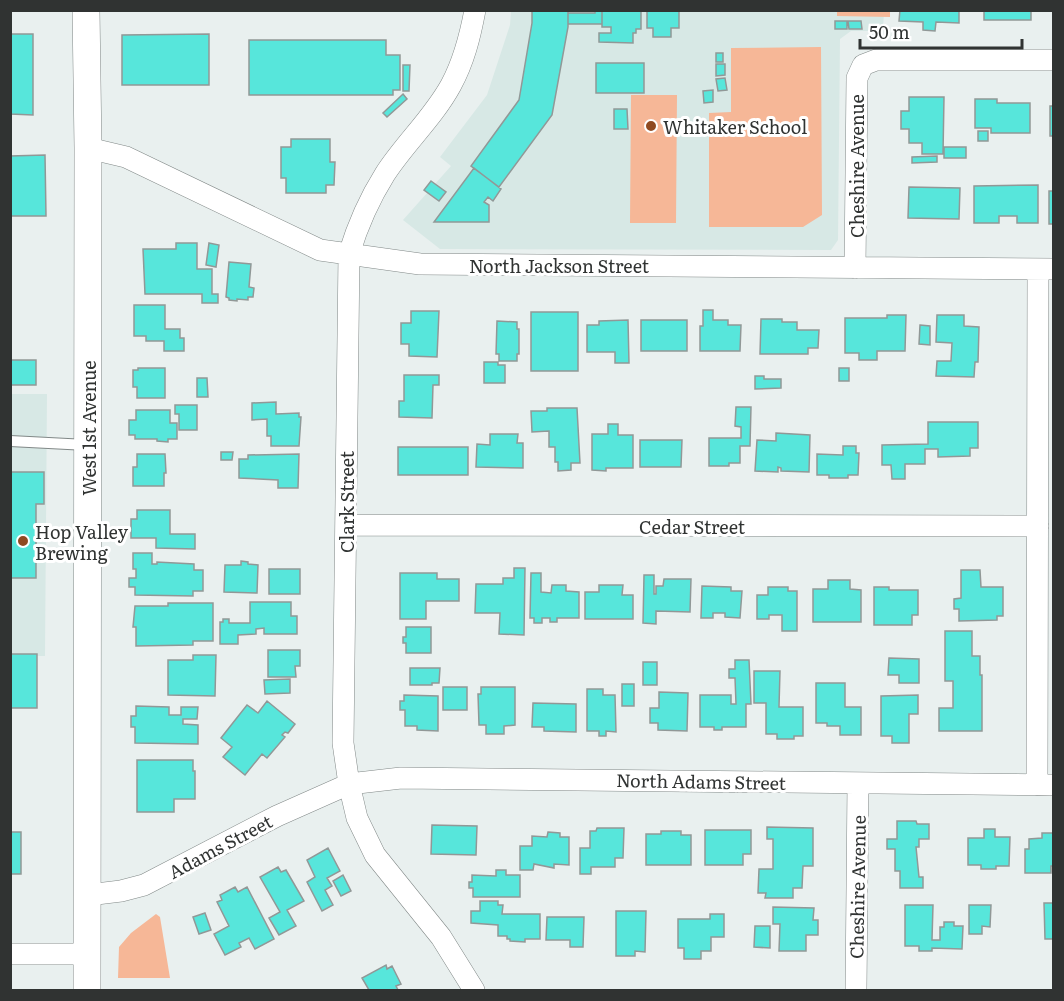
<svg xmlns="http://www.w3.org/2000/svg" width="1064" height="1001" font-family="Literata,serif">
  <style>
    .built { fill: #d7e8e5 }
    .green { fill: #f6b797 }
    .building { fill: #57e6db; stroke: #919897; stroke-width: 1.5 }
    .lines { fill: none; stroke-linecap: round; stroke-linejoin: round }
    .service-casing { stroke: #818887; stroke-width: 12 }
    .minor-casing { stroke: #818887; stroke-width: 22 }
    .tertiary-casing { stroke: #818887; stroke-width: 28 }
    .service { stroke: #fff; stroke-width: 10 }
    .minor { stroke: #fff; stroke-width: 21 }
    .tertiary { stroke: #fff; stroke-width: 27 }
    .poi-dot { fill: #8f4a21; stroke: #fff; stroke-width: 2 }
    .labels { text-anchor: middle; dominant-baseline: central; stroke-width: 6; stroke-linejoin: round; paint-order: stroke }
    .poi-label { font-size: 18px; fill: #303332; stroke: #fff; text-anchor: start }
    .street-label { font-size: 18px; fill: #303332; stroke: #fff }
  </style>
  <rect width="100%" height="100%" fill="#e9f0ef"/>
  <path class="built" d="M511,11H884L883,31H851L840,39L838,240L831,250L440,249L403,220L451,166L440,157L487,95L510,25Z
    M11,394H47L45,656H11Z"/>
  <path class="green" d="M837,11H890V17L837,16Z
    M821,47L822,215L803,227H709V113L731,112V48Z
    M631,95H677L676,223H630Z
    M156,914L160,917L170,978H118L119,947L131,933Z"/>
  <path class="building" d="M532,10H568V27L552,115L499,187L471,166L519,100L532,23Z
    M595,10H602V24H568V13H595Z
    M602,10H641V29H636V33H633V43L599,42V33H611V27H602Z
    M647,10H679V28H671V37H653V28H647Z
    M900,10H959V23L936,22L935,31L923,30V22L899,21Z
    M984,10H1031V20H984Z
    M835,21H847V29H835Z
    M848,21H861L862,29H849Z
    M10,34H33V115L10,114Z
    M209,34V85H122V35Z
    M249,40H386V55H400V90H393V95H249Z
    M716,53H723V62H716Z
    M596,63H644V93H596Z
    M716,64H725V75L716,76Z
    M403,65H410L409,91H403Z
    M725,78L727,90L718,91L716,79Z
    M713,90V102L704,103L703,91Z
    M403,94L407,99L387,117L383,113Z
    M909,97H944L943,154H922V143H909V129H901V111H909Z
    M975,99H997V103H1030V133H991V128H975Z
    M1050,106H1054V136H1050Z
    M614,109H627L628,129H614Z
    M978,131H988V141H978Z
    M291,139H330V162H335L334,185H326V193H286V178H281V147H291Z
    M944,147H966V158H944Z
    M45,155L46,216H10V156Z
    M937,156V162L912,163V157Z
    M474,168L501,189L493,201L488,197L484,202L489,205V222H434Z
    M431,181L446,192L439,201L424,190Z
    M1038,185V223H1017V216H999V223H974V186Z
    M909,187L960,188L959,219L908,218Z
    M1049,191H1054V224H1049Z
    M176,243H197V269H212V294H218V303H202V294H145L143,249H176Z
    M209,243L219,245L216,267L206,265Z
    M229,262L251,264L249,287L254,288L253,297H248V300L237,299V301L229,300V298L226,297Z
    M134,305H165V329H180V338H184V351H164V341H146V336H134Z
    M703,310H713V320H728V325H741L740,351H700V326H703Z
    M411,311H439L437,357L409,356V344H401V323H411Z
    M531,312H578V371H531Z
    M887,315H906L905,351H877V360H859V353H845V318H887Z
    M937,315H964V326L979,327L978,362H975L974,377L936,376L937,361H951L952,343L936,342Z
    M761,319H782V322H797V330H819L818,348H808V354H760Z
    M628,320L629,363H615V352H587V325H599V321Z
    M641,320H687V351H641Z
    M497,321L517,322V329H519V354H517V361H499V354H496Z
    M920,325L930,326V345L919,344Z
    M10,360H36V385H10Z
    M484,362H498V365H505V383H484Z
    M138,368H165V398H137V387H133V370H138Z
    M839,368H849V381H839Z
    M404,375H439V385H433L432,418L399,417V401H404Z
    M755,376H764V379H781V388L755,389Z
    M197,378H207L208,397H197Z
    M276,402V414L299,413V417H301L299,446H271V436H267V419L252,420V403Z
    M175,405H197V430H179V414H175Z
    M736,407H751L750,446H740V463H729V466H709V438H741V427L735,426Z
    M547,408H577L580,463H571V470L558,471V462H555V447H549V431L532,432L531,411H547Z
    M136,410H170V423H177V439H168V442L157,441V439H135V435H129V420H136Z
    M928,422H978V448H970V456L938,457V449H925V464H905V479H892L891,465H882V445L928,444Z
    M608,424H618V435H633V468H606V471L592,470V434H608Z
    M776,433L810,435L809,472L781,471V468L778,467V472L755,471L757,440L776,441Z
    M490,434H518L517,443H523V468L476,467L477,444L490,445Z
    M640,440H682L681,467H640Z
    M843,446H856V453H859L858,475H848V478H829V475H817V454L843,455Z
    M398,447H468V475H398Z
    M221,452H233L232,460H221Z
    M137,454H165L166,473H164V486H133V467H137Z
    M299,454L298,488H278V480L239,478V459H248V455Z
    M10,472H44V504H36V578H10Z
    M137,510H170V534H195V549L156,548V538H131V519H137Z
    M133,553H152V564H157V562L194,564V570H203V591H193V596L135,595V587H129V578H136V569H133Z
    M241,561L248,562V564L258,565L257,593L224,592L225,565H241Z
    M514,568H525L524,635L499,634L500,613H475L476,584H503V578H514Z
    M269,569H300V594H269Z
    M961,570H980L981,587H1003V616H997V620L959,621V609H954V599L961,598Z
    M400,573H437V579H459V601H426V619H400Z
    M531,573H541V592L551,593L552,585H566V591L579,592V618H557V622H550V618H542V623H534V618H530Z
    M644,575H654V594H656V586H663L664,579H691L690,612L656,611V624L643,623Z
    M828,580H850V589L861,590V622H813V589H828Z
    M599,585H623L622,595H633V619H585V592H599Z
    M702,586L731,587V591H742L740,618L725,617V613H713V618H701Z
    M768,587H788V591H797V631H782V615H769V619H757V595H768Z
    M874,587H889V590H918V615H912V625H874Z
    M250,602H291V616H297V634H264V628L256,629V634L238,635V644H220V622H223V619H229V623H250Z
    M168,603H213V641H193V645L136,646V627H133L135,606H168Z
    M406,627H431V653H406V643H403V637H406Z
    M945,631H972V656H980V675H982V731H939V708H953V681H945Z
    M268,650H300V666H295L296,677H268Z
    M10,654H37V708H10Z
    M193,655H216L215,696L168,695V660H193Z
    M889,658L919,659V683H899V675H888Z
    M735,660H749L751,704H746V727H722V730H714V727H700V695H731V704H736L735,678H729V669H735Z
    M643,662H657V685H643Z
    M410,668H440L439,683H432V685H410Z
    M754,671H780L779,707H803V736H794V739H777V734H766V703H754Z
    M290,679V693L265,694L264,680Z
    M816,683H845V707H861V735H840V726H827V723H816Z
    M622,684H634V706H622Z
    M443,687H467V710H443Z
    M481,687H515V725L504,726V734H486V725H479L478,694H481Z
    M587,689H603V695H615L616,732L606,731V736H599V731H587Z
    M659,692L688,693L687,731L658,730V723H650V708H659Z
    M404,695L438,696V731L417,730V726H405V710H400V701H404Z
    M918,695V714H909V743H892V736H881V696Z
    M267,701L295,724L288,733L285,732L282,735L285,737L267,758L262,754L245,775L223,757L232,747L221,738L247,705L258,713Z
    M533,703L576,704V732L544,731V727H532Z
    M136,706L169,707V715H181V707H198L197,719H183V724L198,725V744L135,743V727H131V716H136Z
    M137,760H193V771H195V799H174V812H137Z
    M897,821H916L917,824H929V839H919V847H916L919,877H923V888H900V871H895V849H887V839H897Z
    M432,825L477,826L476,855L431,854Z
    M767,827L813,828V866H803L802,888H793V898H765L766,893H758L759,869H773V839H767Z
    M597,828H624L623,858H615V867H591V874H580V848H590V831H596Z
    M984,829H995V837H1010L1009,866H996V869H981V865H968V838H984Z
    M705,830H751V854H743V865H705Z
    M661,831H681V835H691V865H646V834H661Z
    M10,832H21V874H10Z
    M548,832L560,833V837H569V865L554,864V868L534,864L533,870H520V846H532V836L547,837Z
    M1042,833H1054V866H1051V873H1025V849H1029V839L1042,838Z
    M328,848L340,871L327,878L332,886L325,890L333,905L322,911L307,882L315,877L307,860Z
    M278,867L281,872L286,870L304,901L287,910L296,926L279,935L269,918L280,912L260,877Z
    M496,870H506V875H520V897H473V888H469V882H472V875L496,876Z
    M343,875L351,891L341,896L333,881Z
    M235,887L238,892L247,887L274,939L255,949L249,938L239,943L241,947L225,955L214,934L229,926L217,902L222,900L220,895Z
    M480,901H498V905H503L502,914H540V939H525V942L510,941V939H507V936H498V925L471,923V911H480Z
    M1044,903H1054V939H1045Z
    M905,905H933L932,940H940V927H944V922H954V926H963L962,949L932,948V951H919V946H905Z
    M969,905H991L990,927L982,926V934H969Z
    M773,907L814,908L813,920H818V935H806V951H779L780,924H773Z
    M616,911H646L645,952L635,951V956H616Z
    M205,913L211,930L199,934L193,917Z
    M710,914H724V937H711V951H701V959H684V948H678V919H710Z
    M547,917H584L583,947H570V940H546Z
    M755,926H770V948L754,947Z
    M386,965L387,969L392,966L401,984L396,986L398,990H369L362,978Z"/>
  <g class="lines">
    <g class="service-casing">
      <path id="service" d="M10,441L87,445"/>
    </g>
    <g class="minor-casing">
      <path id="minor" d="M88,148L126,157L320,250L420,264L1054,269
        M855,268L857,78L863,65L876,60H1054
        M346,525L1038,526
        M1037,785L1038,269
        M88,895L121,891L144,885L277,816L349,784L401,778L1054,785
        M10,954H87
        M474,990L441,937L375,855L357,818L349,784L343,743L349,254C358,224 368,201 385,174C405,143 433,118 451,85C464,61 470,37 475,10
        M856,990L858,783"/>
    </g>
    <g class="tertiary-casing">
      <path id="tertiary" d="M86,10L88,148L87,990"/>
    </g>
    <use href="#service" class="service"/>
    <use href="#minor" class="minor"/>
    <use href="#tertiary" class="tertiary"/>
  </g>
  <g class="poi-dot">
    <circle cx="651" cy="126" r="6"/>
    <circle cx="23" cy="541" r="6"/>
  </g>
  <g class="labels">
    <g class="poi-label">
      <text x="663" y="126">Whitaker School</text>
      <text x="35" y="531">Hop Valley<tspan x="35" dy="21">Brewing</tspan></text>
    </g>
    <g class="street-label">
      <text transform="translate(856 166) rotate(-90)">Cheshire Avenue</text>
      <text x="559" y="265">North Jackson Street</text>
      <text transform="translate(88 428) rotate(-90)">West 1st Avenue</text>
      <text transform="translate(346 502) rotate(-90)">Clark Street</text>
      <text x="692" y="526">Cedar Street</text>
      <text transform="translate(701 781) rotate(1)">North Adams Street</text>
      <text transform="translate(220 846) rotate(-28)">Adams Street</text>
      <text transform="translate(857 887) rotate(-89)">Cheshire Avenue</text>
    </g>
  </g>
  <rect width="1064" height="1001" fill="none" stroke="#303332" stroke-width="24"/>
  <path d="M860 39v9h162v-9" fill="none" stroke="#303332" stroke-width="3"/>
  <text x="869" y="39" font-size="18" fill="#303332" stroke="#ffffff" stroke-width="4.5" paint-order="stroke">50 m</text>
</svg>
